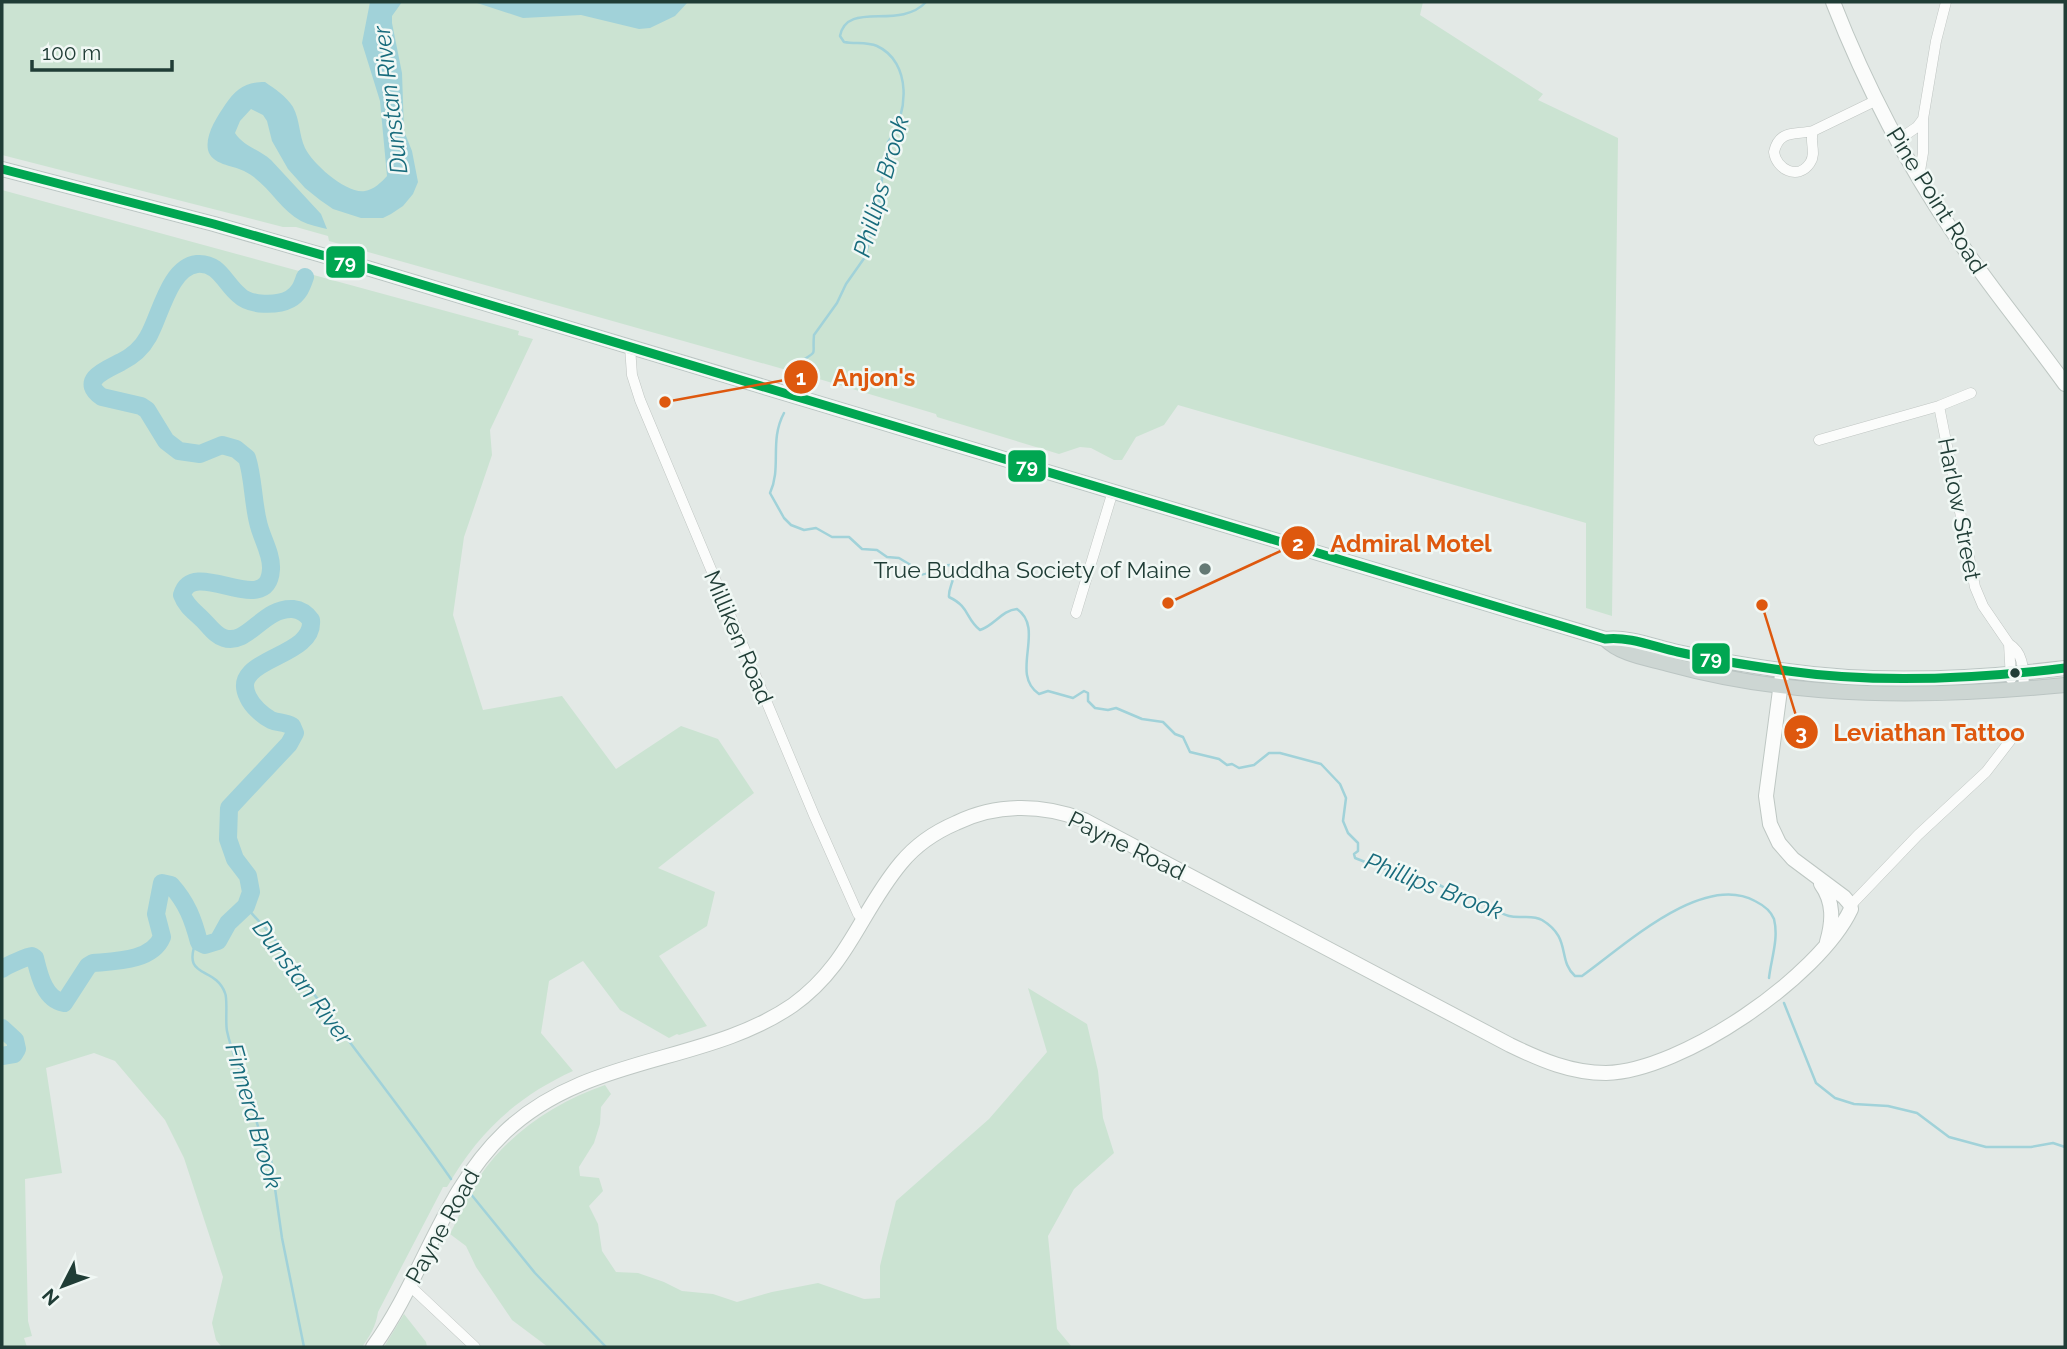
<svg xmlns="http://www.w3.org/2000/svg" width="2067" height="1349" font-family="Raleway,sans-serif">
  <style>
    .green { fill: #cbe3d2 }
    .water { fill: #a1d2d9 }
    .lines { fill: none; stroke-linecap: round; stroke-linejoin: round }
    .stream { stroke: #a1d2d9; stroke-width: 2.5 }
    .river { stroke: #a1d2d9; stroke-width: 18 }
    .street-casing { stroke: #c0c6c3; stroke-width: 11 }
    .secondary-casing { stroke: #bec7c3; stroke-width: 16 }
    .primary-casing { stroke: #bbc5c3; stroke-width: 16 }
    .street { stroke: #fbfcfb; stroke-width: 10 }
    .secondary { stroke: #fbfcfb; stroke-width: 14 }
    .primary { stroke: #cdd6d3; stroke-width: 14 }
    .bus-1-casing { stroke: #f1f8f5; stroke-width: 14 }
    .bus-1 { stroke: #00a651; stroke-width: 9 }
    .poi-dot { fill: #647974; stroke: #f1f8f5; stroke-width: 2.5 }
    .bus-dot { fill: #203d36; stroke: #f1f8f5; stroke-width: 2.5 }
    .labels { text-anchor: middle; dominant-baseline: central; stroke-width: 5; stroke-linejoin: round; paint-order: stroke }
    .street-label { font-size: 23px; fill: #203d36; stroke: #f1f8f5 }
    .poi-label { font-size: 23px; fill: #203d36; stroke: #f1f8f5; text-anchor: end }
    .water-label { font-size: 24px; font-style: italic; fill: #176b7c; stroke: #f1f8f5 }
    .leader { fill: none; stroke: #de580e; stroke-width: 2.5 }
    .callout-dot { fill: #de580e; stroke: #f1f8f5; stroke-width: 2.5 }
    .mark-label { font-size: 21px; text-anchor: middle; font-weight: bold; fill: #fff }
    .callout-label { font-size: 24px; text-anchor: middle; font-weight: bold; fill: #de580e; stroke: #f1f8f5; stroke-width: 5; stroke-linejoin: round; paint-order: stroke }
    .line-badge { stroke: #f1f8f5; stroke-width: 2.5 }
    .badge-label { font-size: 19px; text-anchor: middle; font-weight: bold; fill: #fff }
  </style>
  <rect width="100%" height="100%" fill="#e3e9e6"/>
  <path class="green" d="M2,2H1423L1420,15L1543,94L1538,100L1618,138L1612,616L1586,608V523L1178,405L1164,425L1136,437L1122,460H1114L1091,448L1080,447L1059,454L937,417L936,414L809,376L801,377L790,371L329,241L328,236L296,227H283L2,155Z
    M2,190L519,331L518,335L533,339L490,430L492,455L464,537L453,615L483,710L562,696L616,769L681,726L718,739L754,793L658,868L715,892L707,926L659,956L707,1026L679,1035L677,1034L669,1038L620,1010L583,961L549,981L541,1033L573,1071C516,1097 478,1133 447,1187H443L440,1193L378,1312C376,1326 370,1336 362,1347L221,1346L216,1340L212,1323L223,1277L184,1158L165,1120L115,1061L94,1053L46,1068L62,1173L25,1179L28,1321L32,1336L24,1338L27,1347H2Z
    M1028,988L1087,1024L1098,1071L1103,1118L1114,1153L1074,1189L1048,1236L1057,1329L1072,1347H548L512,1320L476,1267L466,1246L450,1234C460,1215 467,1195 480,1176C510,1132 556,1102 605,1085L611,1094L601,1107L600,1124L594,1143L579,1167L580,1176L599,1178L603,1191L589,1206L598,1224L602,1251L616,1272L638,1273L664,1282L682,1291L713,1294L737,1302L772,1292L818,1283L864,1299L880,1298V1266L896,1201L989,1119L1047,1052Z
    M404,1314L426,1342L427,1347H384Z"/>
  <path class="water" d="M370,2H402L392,16V23L402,73L404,131L412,151L418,182L413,194L403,206L391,214L383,218H361L333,209L320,200L305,188L288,169L272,141L267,121L263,115L251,109L240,121L235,133C243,146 260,150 271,160L321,214L327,229C319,227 309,225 301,221C279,209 267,182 244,171C232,165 212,165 208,150C205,135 217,117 225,105C236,89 245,82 265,82C275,89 286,96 293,107C300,120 299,135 305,148C313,164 346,194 365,191C373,190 382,182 387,176L380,101L362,43Z
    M474,2H688L675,16L650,28L639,29L581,15L523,18Z"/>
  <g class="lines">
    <path class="stream" d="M796,374L800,362C819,349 812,358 814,335L837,303L846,284L865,257L878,209L883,171L889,153L888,142C909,114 912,62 877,46C867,42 855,44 844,42L840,36C847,0 899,31 926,2
      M784,413C769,441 782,467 770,493L784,518L791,525L804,530L816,528L832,537H849L862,549L877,550L887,557L899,558L914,567L919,575C930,575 939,565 950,565C959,577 948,585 949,597C970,607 965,618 980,630C994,626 1002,610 1017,609C1046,629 1009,674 1039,694L1048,691L1073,698L1084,691L1088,693V701L1095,708L1108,710L1116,708L1142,719L1163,722L1175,734L1183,737L1190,752L1219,759L1227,765L1232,764L1239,768L1254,765L1269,753H1280L1321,764L1340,784L1346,798L1343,821L1348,833L1358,843V851L1354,854L1355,858L1383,869L1397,868L1404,875C1412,874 1414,876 1421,880C1426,882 1432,881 1437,884C1451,890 1459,898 1475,897C1481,903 1501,914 1509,916C1520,919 1532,914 1542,920C1572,938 1557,960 1575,976H1582C1623,947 1702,872 1755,901C1763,905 1771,911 1774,919C1779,939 1771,959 1769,978
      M246,906C254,918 265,926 274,938C330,1020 394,1097 451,1179
      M197,939C180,980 215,965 225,993C228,999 225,1021 227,1031C231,1051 240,1069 246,1088C255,1111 259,1138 271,1160L282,1238L304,1347
      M1784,1003L1816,1083L1835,1098L1854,1104L1888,1106L1917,1113L1949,1137L1986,1147H2031L2053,1143L2065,1147
      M470,1193L535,1273L606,1347"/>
    <path class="river" d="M2,969C6,966 28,956 32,956L35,958C39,974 44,999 64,1003L88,966L93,963C116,961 152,961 162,937L156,914L162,883L171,885C187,903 193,919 199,942L205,945L218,941L228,923L246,906L251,892L248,876L235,859L228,839L229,808L289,744L295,733L292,726C285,722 278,723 271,720C262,715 252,706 248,697C228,657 315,659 311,620C306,613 301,610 293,609C263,607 248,646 224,638C216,636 210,627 203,620C195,612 186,606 182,595C193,555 268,621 271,569C272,554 261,537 258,522C253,502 253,476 247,458L236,449L222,445L200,454L179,451L166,441L147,410L141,406L102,397C77,380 108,369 121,362C131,357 142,348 148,337C160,317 169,267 197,264C219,262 225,284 239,295C250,306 277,306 290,299C299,294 302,286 305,277
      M2,1028L15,1040L17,1049L14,1054L2,1056"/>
    <g class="street-casing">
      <path id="street" d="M1813,131C1809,142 1817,153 1810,163C1798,181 1776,169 1774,152C1779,129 1796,135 1813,131Z
        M1813,131L1877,100
        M1898,140L1917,127L1923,119L1936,41L1946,2
        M1919,177L1923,153V119
        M630,347L632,375L640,400L814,815L858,914L864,921
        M1939,406L1975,587L1983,606L2009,644L2011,679
        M1819,440L1939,406L1971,393
        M1076,613L1113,491
        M2009,644C2025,654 2023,672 2024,689
        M1851,905L1918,835L1986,772L2013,737
        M409,1285L475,1347"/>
    </g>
    <g class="secondary-casing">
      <path id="secondary" d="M1833,2C1865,84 1907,165 1957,238C1991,289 2030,335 2065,384
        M1821,884C1834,902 1833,921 1827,942
        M373,1347C423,1278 442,1192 505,1132C587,1054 706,1065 793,1005C849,965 860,912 901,863C915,846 935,832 956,823C997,803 1042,804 1084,820L1510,1045C1541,1060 1571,1073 1606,1073C1682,1071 1819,977 1851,909L1850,904L1844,897L1793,859L1779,843L1770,824L1766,796L1782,675"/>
    </g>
    <g class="primary-casing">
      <path id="primary" d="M2,169L214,224L367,268L1605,639C1629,636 1655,647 1678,652C1714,660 1752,666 1788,671C1879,684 1974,679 2065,668
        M1605,639C1621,655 1647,658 1668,664C1799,700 1932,698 2065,685"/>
    </g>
    <use href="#street" class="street"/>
    <use href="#secondary" class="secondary"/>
    <use href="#primary" class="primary"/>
    <g class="bus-1-casing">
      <path id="bus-1" d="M2,169L214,224L367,268L1605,639C1629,636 1655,647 1678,652C1714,660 1752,666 1788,671C1879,684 1974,679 2065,668"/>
    </g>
    <use href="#bus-1" class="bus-1"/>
  </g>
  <circle class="poi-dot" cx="1205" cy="569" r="7"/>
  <circle class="bus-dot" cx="2015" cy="673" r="6"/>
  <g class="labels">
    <g class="street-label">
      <text transform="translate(1937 200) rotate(58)">Pine Point Road</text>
      <text transform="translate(1960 509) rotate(79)">Harlow Street</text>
      <text transform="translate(739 637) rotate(67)">Milliken Road</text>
      <text transform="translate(1127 845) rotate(26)">Payne Road</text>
      <text transform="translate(442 1226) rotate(-61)">Payne Road</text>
    </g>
    <g class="poi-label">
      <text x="1191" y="569">True Buddha Society of Maine</text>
    </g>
    <g class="water-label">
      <text transform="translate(390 100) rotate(-97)">Dunstan River</text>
      <text transform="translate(881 186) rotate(-74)">Phillips Brook</text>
      <text transform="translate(1434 886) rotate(21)">Phillips Brook</text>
      <text transform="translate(303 982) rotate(53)">Dunstan River</text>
      <text transform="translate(254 1116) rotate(74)">Finnerd Brook</text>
    </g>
  </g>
  <path class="leader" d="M665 402L801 377M1168 603L1298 543M1762 605L1801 732"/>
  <g class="callout-dot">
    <circle cx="665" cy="402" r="7"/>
    <circle cx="1168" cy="603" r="7"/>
    <circle cx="1762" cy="605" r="7"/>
    <circle cx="801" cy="377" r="18"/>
    <circle cx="1298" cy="543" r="18"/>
    <circle cx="1801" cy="732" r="18"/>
  </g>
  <g class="mark-label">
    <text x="801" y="385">1</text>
    <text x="1298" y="551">2</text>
    <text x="1801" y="740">3</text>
  </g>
  <g class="callout-label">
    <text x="874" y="386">Anjon's</text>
    <text x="1411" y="552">Admiral Motel</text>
    <text x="1929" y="741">Leviathan Tattoo</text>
  </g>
  <g class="line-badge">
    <rect x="325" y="245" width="41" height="34" rx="7" fill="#00a651"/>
    <rect x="1007" y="449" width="40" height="34" rx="7" fill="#00a651"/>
    <rect x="1691" y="642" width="40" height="33" rx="7" fill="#00a651"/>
  </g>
  <g class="badge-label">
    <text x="345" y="269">79</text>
    <text x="1027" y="473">79</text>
    <text x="1711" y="665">79</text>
  </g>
  <rect width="2067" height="1349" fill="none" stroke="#203d36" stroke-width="7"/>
  <g transform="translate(63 1286) rotate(228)" stroke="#f1f8f5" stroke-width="5" paint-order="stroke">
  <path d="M0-5L12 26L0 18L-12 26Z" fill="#203d36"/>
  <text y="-10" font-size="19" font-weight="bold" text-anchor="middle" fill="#203d36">N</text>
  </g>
  <path d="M32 60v10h140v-10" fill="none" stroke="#203d36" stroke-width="3.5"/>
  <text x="42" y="60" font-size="21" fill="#203d36" stroke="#f1f8f5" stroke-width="5" paint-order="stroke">100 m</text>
</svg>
